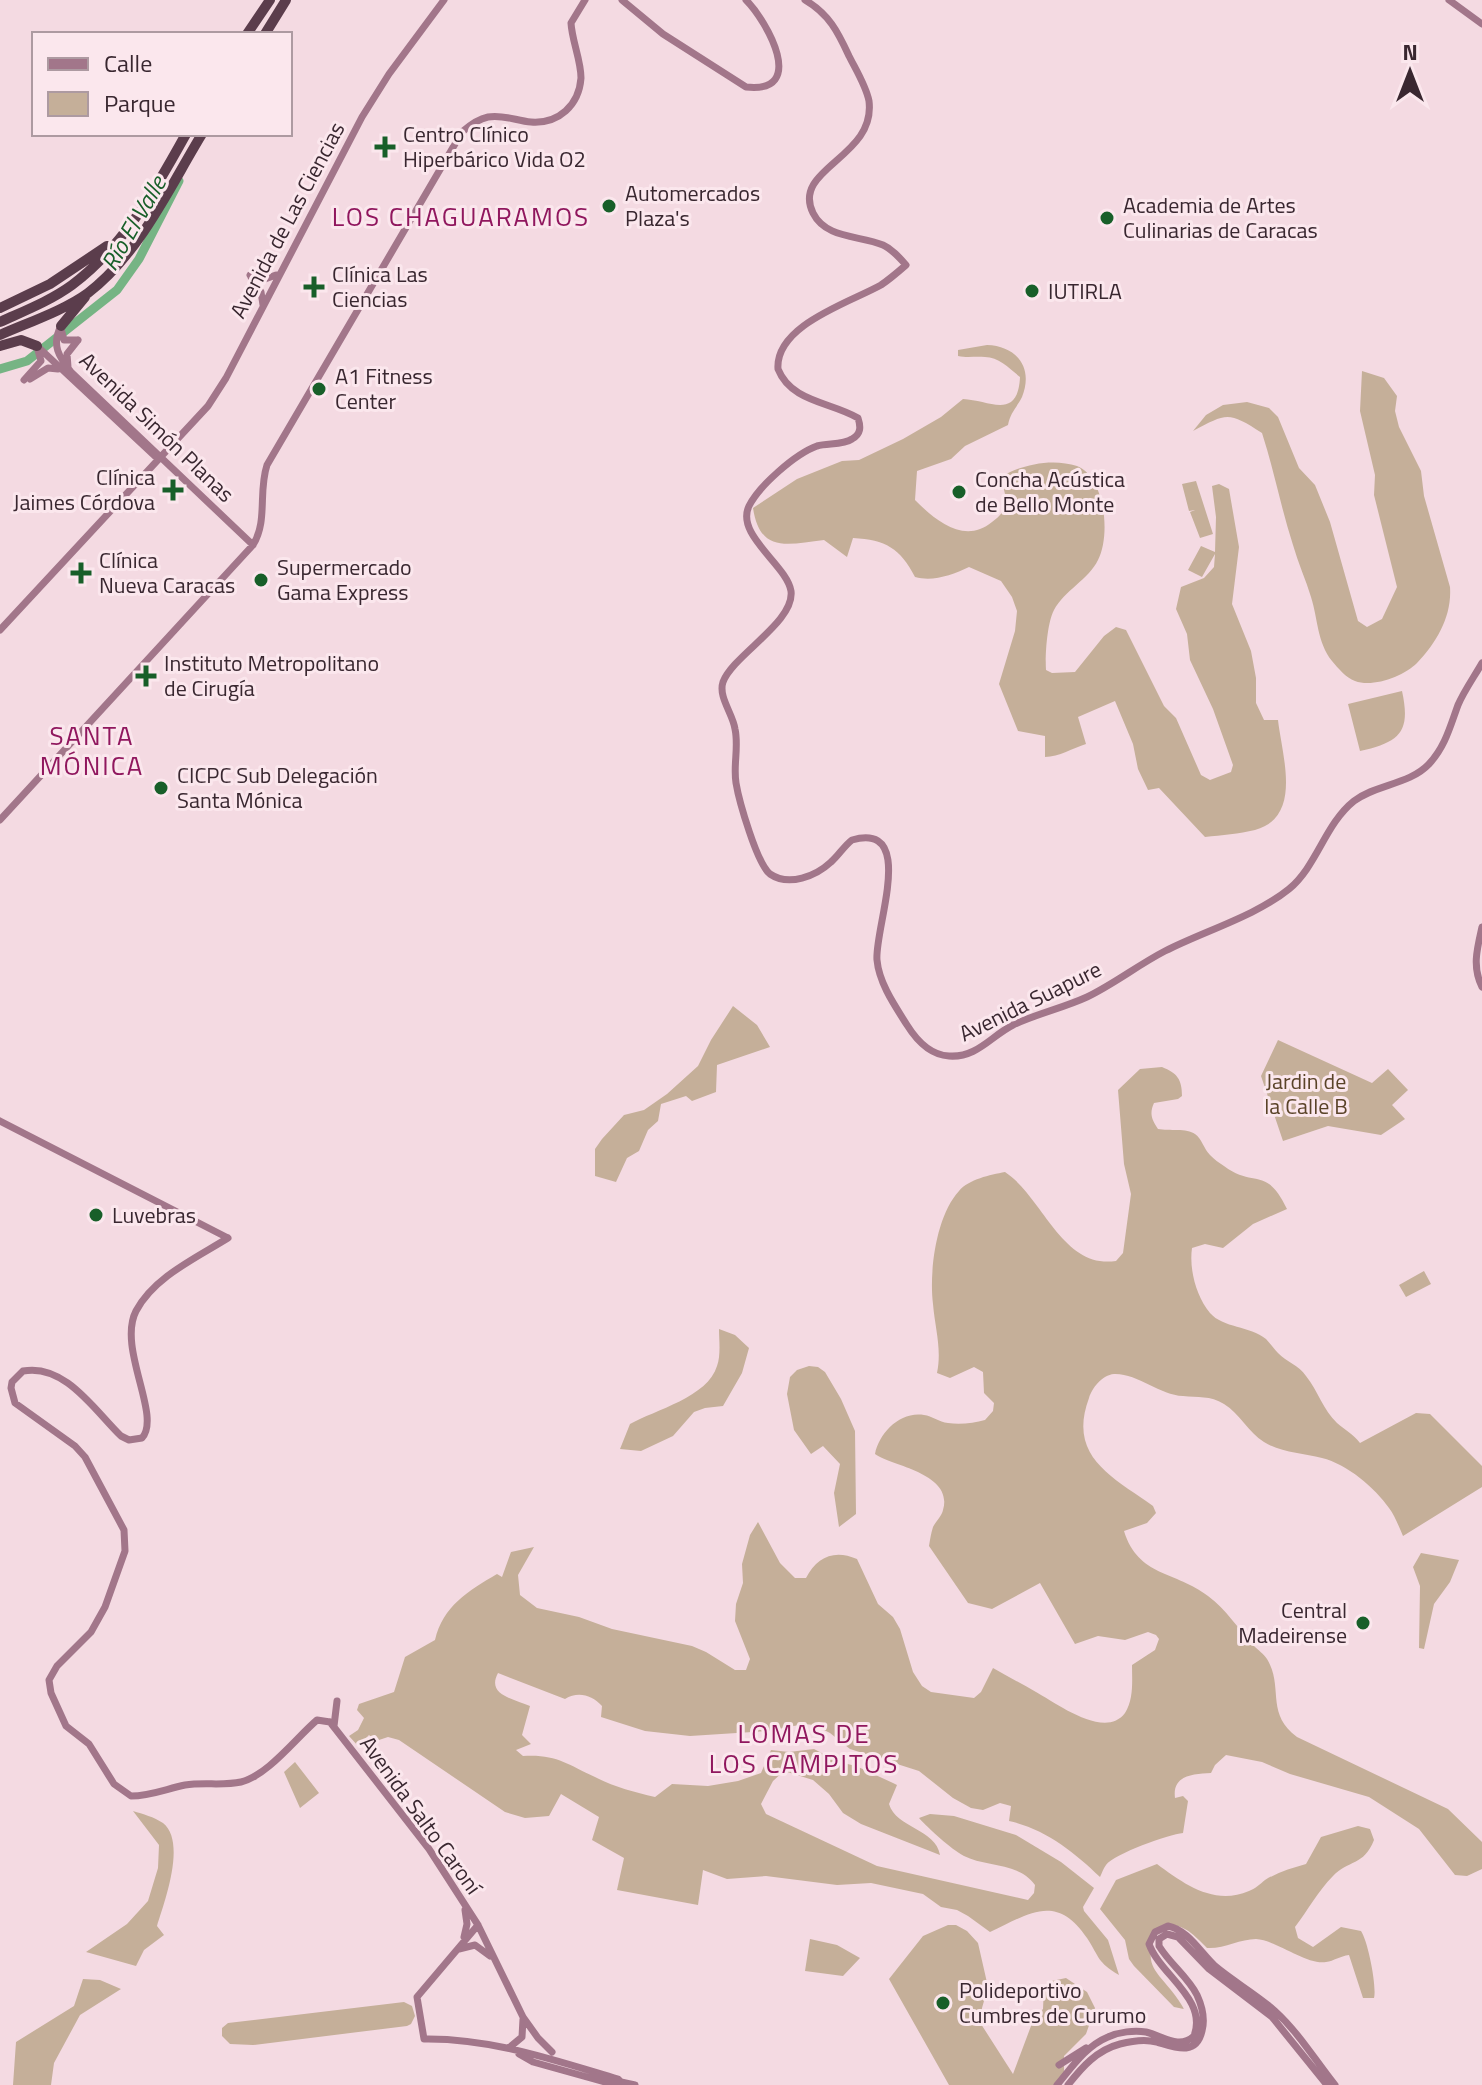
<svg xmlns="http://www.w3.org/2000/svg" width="1482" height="2085" font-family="'Titillium Web',sans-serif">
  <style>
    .green { fill: #c5af99 }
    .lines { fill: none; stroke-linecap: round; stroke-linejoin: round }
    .river { stroke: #76b484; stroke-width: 9 }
    .secondary { stroke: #a2768a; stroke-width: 7 }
    .highway { stroke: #5b3d4c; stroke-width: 10 }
    .poi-dot { fill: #185f29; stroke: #fbe7ed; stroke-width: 3 }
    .labels { text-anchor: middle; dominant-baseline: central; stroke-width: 6; stroke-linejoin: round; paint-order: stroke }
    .poi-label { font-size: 22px; fill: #392730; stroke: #fbe7ed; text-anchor: start }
    .street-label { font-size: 22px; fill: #392730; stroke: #fbe7ed }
    .park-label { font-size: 22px; fill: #5a4328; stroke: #fbe7ed }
    .water-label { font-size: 24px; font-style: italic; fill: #185f29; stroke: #fbe7ed }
    .quarter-label { font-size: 26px; letter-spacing: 2px; fill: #90175e; stroke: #fbe7ed }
  </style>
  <rect width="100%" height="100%" fill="#f4dae2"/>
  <path class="green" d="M987,345C1016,346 1034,367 1022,397C1017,407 1010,413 1008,425L965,446L951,459L917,471L915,500C935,520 964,545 992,522C999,517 1005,511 1006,502C1006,494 1002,484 1001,477C1022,464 1053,458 1077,466C1105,477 1111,535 1098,560C1089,579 1064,591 1054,610C1047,623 1045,656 1046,670L1052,673L1075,672L1104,636L1116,627L1126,630L1164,706L1176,718L1201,775L1210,780L1231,772L1233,765L1213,709L1190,660L1187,634L1176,609L1181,587L1204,578L1214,567L1215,554L1202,577L1188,570L1201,546L1215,552L1216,517L1212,486L1219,484L1229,489L1239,547L1232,604L1251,651L1256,678V703L1264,720H1278C1282,756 1303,817 1255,830C1239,834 1222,835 1205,837L1159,788L1148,790L1138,769L1133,744L1115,701L1078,717L1086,744C1073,748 1059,757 1045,757V736L1018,731L999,684L1015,631L1017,611L1012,597L1001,581L969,567C952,575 933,582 915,577C900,548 886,540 853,538L847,557L824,540C788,544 760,554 753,508L797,479L842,461L859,460L903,439L941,417L963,399C989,400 1018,421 1020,377C1010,369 999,357 985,357C975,356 968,358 958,356V350Z
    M1362,371L1384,378L1397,396L1395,411L1399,427L1421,471L1424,496L1450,587C1452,616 1437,642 1417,663C1404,676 1373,688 1355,681C1346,678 1338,668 1332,661C1317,642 1318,619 1311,597C1306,580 1298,563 1293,545C1281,508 1274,470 1262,433C1228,411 1227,413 1193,431L1206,415L1223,405L1247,402L1269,408L1278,417L1299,468L1315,485L1330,522L1358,621L1367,627L1382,619L1397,587L1374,495L1375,475L1360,411Z
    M1196,481L1213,534L1200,538L1190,512L1195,510L1189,511L1182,484Z
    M1402,691C1411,732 1400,742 1360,751L1348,704Z
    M733,1006L757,1025L770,1047L717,1065L716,1092L692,1101L686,1096L661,1104L658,1121L648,1130L639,1151L627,1158L616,1182L595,1176V1149L602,1139L624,1115L644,1110L667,1094L698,1066L711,1040Z
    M1278,1040L1372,1083L1388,1069L1408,1090L1392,1105L1405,1119L1381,1135L1328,1126L1283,1141L1261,1076Z
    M1162,1067C1177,1073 1182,1079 1182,1096L1178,1099L1154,1103C1149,1114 1152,1120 1158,1129C1169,1131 1187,1128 1195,1134C1202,1139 1204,1149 1210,1155C1214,1159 1219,1163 1224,1166C1255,1189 1266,1165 1287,1209L1253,1224L1223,1248L1205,1244L1192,1248C1189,1269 1196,1296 1210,1313C1223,1328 1250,1326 1266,1339C1270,1343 1273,1348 1278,1353C1286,1362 1299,1365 1306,1376C1318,1391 1323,1410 1337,1423C1345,1430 1353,1434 1360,1443L1416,1413L1430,1414L1482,1466V1487L1403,1536C1399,1527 1395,1516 1389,1508C1375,1488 1347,1464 1322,1458C1303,1453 1281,1453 1264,1442C1248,1432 1240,1414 1224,1404C1210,1395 1198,1398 1183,1396C1160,1395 1137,1373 1114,1374C1102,1375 1092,1388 1089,1398C1067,1457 1113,1477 1153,1506L1156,1513L1147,1523L1124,1531C1138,1577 1176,1571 1208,1596C1226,1609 1239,1630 1254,1646C1258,1650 1264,1654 1267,1659C1284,1687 1265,1713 1297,1737L1448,1809L1482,1842V1869L1467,1876L1455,1875L1419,1829L1369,1797L1290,1774L1262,1762L1226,1755L1215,1765L1211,1773C1193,1774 1172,1775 1175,1798L1183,1796L1188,1801L1183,1833C1169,1834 1114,1854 1106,1865C1103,1869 1102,1873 1100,1877C1074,1852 1045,1829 1009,1821L1011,1806L1000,1803L983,1810L971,1808L953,1798L919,1771L850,1749L830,1733L814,1725L804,1724L768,1731L690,1736L645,1731L601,1717L602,1706C592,1695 578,1691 565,1699L498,1673C486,1695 514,1699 530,1706L522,1735L531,1744L516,1750L523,1756C556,1754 567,1764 595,1777C614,1787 634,1792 655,1797L672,1784L708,1786L738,1781L761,1773L771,1750L789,1752L814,1749L839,1762L856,1766L893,1783L897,1785L889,1804C896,1828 936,1829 940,1855L861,1824L843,1813L829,1794L813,1780L784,1771L773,1781L761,1804L766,1814L877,1866L1028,1900L1034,1893L1035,1885C1019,1862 985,1867 964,1856C951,1849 929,1829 919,1818L930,1814L954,1816L1016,1835L1061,1862L1094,1888L1083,1907L1084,1911L1108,1940L1119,1975C1097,1962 1100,1958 1087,1938C1056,1892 1029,1914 990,1932L968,1916L957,1910L941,1907L923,1894L871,1883L837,1885L766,1876L727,1879L703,1870L698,1905L617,1890L624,1858L592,1840L599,1817L561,1794L549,1816L525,1818L505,1812L399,1740L388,1737L376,1741L369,1735L358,1746L349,1736L358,1730L364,1718L357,1710L359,1704L394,1692L405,1657L435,1640C443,1606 468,1591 497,1574L502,1577L511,1552L534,1547L518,1575L520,1595L537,1608L579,1617L612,1629L692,1646L706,1652L735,1670H746L750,1659L735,1621L736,1604L743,1583L742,1564L750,1535L758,1522L780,1563L795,1578H806C817,1557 834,1549 857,1559L878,1604L893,1617L900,1629L913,1672L922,1686L931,1692L974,1698L981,1692L993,1668C1007,1676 1022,1684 1036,1692C1056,1703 1105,1740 1125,1713C1134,1699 1132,1680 1132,1665L1155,1650L1159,1639L1156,1635L1148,1632L1125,1640L1098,1636L1075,1644L1040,1583L992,1609L968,1603L929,1546C930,1540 931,1533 933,1527C936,1521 942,1516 943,1510C954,1473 891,1466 875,1454C879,1433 900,1411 924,1415C932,1416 939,1422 948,1423C960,1425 974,1423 985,1420L993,1411L994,1403L984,1393L983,1372L974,1367L950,1378L937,1373C942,1349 935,1328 933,1304C929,1272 936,1216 959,1191C969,1179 990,1175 1005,1172C1043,1197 1062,1269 1116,1261L1123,1253L1131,1194L1124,1164L1118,1090L1140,1069Z
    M1424,1271L1431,1284L1406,1297L1399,1285Z
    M719,1329L735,1335L749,1348L742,1373L723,1406L705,1408L694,1412L673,1436L641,1451L620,1449L630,1424C655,1410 708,1397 717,1366C721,1355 719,1340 719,1329Z
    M809,1366L818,1367L825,1372L841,1399L855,1431L856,1514L839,1527L834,1493L840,1464L823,1446L811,1454L794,1430L787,1394L790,1377L797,1370Z
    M1421,1553L1459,1560L1450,1582L1434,1604L1424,1649L1419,1648L1420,1586L1413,1567Z
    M295,1762L319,1793L300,1808L284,1772Z
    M133,1811C143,1814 154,1817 163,1823C187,1842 164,1903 157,1926L164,1935L144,1950L136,1966L86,1952L127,1924L148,1901L158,1868L159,1845Z
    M1358,1826L1370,1829L1374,1840C1364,1866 1348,1860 1333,1876C1318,1891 1308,1910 1295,1927L1298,1938L1313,1947L1341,1927L1361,1931C1368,1941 1377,1987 1374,1998H1363L1349,1955C1340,1956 1334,1961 1326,1962C1306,1965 1276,1940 1256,1939C1240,1939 1224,1949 1207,1948C1193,1934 1184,1923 1162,1925C1134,1970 1164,1972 1184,2009L1174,2007L1134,1966L1129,1959L1125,1940L1100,1909L1116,1880L1157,1864C1184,1884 1214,1906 1249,1891C1255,1889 1260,1884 1265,1880C1278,1872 1292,1868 1306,1864L1321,1837Z
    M948,1925H956L967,1931L978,1943L988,1987L982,2008L981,2024L1013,2074L1034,2018L1043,2009L1044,1987L1047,1982L1066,1978L1087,1992L1095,2008L1086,2034L1064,2056V2079L1057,2085H949L889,1979L923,1936Z
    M810,1939L837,1945L860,1958L843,1976L805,1971Z
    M83,1979L100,1980L121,1989L80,2015L54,2063L51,2085H13L16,2042L74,2006Z
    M404,2002L412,2006L415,2016L411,2024L407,2026L253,2045L230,2044L222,2036V2028L228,2023Z"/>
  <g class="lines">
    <path class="river" d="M0,369L27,361L117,290L139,259L179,181"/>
    <path class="secondary" d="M622,0L663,34L746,87C808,94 767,21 746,0
      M805,0C829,14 838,32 849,56C856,70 866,86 869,101C876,158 791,168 813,213C826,239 859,235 883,245C892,249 899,257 906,265C898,272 890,279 881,285C851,302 775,325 778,369C791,402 831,402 858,418C861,427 861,434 852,439C843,445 828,443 817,446C795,454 759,486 749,506C735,535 787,565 791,591C795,622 733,655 723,682C718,697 733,714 735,729C739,747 733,765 736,783C739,801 757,864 770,874C789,887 816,876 831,862C839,855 844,846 852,840C918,821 874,929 877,960C879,983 895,1006 907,1025C917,1041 930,1055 949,1056C977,1058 991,1036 1013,1025C1036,1014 1063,1008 1087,997C1114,984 1138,965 1165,951C1204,931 1256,916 1289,889C1317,866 1325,824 1354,801C1376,784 1409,785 1429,764C1445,747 1450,727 1458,705C1464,691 1474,677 1482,663
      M1449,0L1482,24
      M250,275L265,279L276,275
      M251,277L261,292L263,305
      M61,326C51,345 59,357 71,372L253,545
      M61,329L64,340H78
      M37,346L158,459
      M68,367L67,354L78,340
      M30,379L48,368L58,369
      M24,380L41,361L38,350
      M0,630L208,406L226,378L362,117L389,74L444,0
      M0,820L253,545C268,521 258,492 267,465L462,132C470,125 478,119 488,117C503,114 517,121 531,122C559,124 579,105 581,78C581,60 572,41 571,23L585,0
      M1482,927C1477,949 1472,967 1482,987
      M0,1121L228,1238
      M228,1238C196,1258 154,1277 136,1311C117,1348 162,1416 142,1438L129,1440L121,1436C95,1411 65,1363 23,1371L12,1382L11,1388L15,1403L75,1446L85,1457L124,1530L125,1551L105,1607L91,1632L57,1666L49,1680L51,1693L66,1726L89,1744L114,1784L131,1796C150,1796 166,1789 185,1785C204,1782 223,1786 241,1782C267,1776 296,1738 317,1720L330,1722
      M330,1722L429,1849L478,1925L523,2017L538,2038L552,2052
      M334,1726L337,1701
      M478,1925L417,1997L424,2039C491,2038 554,2060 618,2079L621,2082
      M464,1937L467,1924L465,1910
      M459,1949L475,1945L490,1956
      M510,2047L522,2037L523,2019
      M519,2054L533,2062L616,2085L621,2082L635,2085
      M1059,2065L1086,2048
      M1057,2085C1072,2067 1086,2046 1108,2037C1119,2032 1134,2030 1146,2032C1163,2036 1179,2050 1194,2036C1208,1999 1160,1975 1149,1944L1155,1932L1168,1926C1188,1930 1200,1952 1215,1966C1234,1982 1256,1994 1275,2011C1299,2033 1315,2060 1335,2085
      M1068,2085C1082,2067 1097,2050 1120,2044C1131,2041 1146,2039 1157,2042C1174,2047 1196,2057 1202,2031C1205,2020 1202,2006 1197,1995C1188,1977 1170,1964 1159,1946V1939L1167,1934L1178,1937L1209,1969L1272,2017L1327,2085"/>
    <path class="highway" d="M247,34L270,0
      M265,34L286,0
      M0,308L50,284L107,246
      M0,322C24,311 50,301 72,285C124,246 155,190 186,134
      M61,326L85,297
      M0,335C27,323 65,310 88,293C140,253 169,188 202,134
      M0,346L21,340L37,346"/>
  </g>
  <g class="poi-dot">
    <path d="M381 135h8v8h8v8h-8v8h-8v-8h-8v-8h8z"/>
    <circle cx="609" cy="206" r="8"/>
    <circle cx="1107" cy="218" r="8"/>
    <path d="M310 275h8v8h8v8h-8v8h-8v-8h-8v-8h8z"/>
    <circle cx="1032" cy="291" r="8"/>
    <circle cx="319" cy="389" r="8"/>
    <path d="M169 478h8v8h8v8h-8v8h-8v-8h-8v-8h8z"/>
    <circle cx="959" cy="492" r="8"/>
    <path d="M77 561h8v8h8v8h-8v8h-8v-8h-8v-8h8z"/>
    <circle cx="261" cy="580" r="8"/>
    <path d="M142 664h8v8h8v8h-8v8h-8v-8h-8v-8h8z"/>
    <circle cx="161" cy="788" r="8"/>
    <circle cx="96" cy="1215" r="8"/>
    <circle cx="1363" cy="1623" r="8"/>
    <circle cx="943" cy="2003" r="8"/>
  </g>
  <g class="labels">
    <g class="poi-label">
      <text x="403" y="134">Centro Clínico<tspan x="403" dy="25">Hiperbárico Vida O2</tspan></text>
      <text x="625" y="193">Automercados<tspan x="625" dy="25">Plaza's</tspan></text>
      <text x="1123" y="205">Academia de Artes<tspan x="1123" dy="25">Culinarias de Caracas</tspan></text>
      <text x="332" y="274">Clínica Las<tspan x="332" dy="25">Ciencias</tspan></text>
      <text x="1048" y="291">IUTIRLA</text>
      <text x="335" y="376">A1 Fitness<tspan x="335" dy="25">Center</tspan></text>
      <text x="155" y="477" text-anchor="end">Clínica<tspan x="155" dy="25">Jaimes Córdova</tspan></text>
      <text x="975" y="479">Concha Acústica<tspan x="975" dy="25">de Bello Monte</tspan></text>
      <text x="99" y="560">Clínica<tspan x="99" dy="25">Nueva Caracas</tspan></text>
      <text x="277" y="567">Supermercado<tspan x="277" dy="25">Gama Express</tspan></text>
      <text x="164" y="663">Instituto Metropolitano<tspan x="164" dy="25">de Cirugía</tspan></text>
      <text x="177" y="775">CICPC Sub Delegación<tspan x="177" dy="25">Santa Mónica</tspan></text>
      <text x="112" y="1215">Luvebras</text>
      <text x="1347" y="1610" text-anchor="end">Central<tspan x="1347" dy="25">Madeirense</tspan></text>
      <text x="959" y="1990">Polideportivo<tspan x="959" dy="25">Cumbres de Curumo</tspan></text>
    </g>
    <g class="street-label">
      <text transform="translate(287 220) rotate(-62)">Avenida de Las Ciencias</text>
      <text transform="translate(157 427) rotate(44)">Avenida Simón Planas</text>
      <text transform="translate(1030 1001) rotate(-26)">Avenida Suapure</text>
      <text transform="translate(421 1815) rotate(54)">Avenida Salto Caroní</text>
    </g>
    <g class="park-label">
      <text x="1306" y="1081">Jardin de<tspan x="1306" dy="25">la Calle B</tspan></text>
    </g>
    <g class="water-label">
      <text transform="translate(133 223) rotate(-60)">Río El Valle</text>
    </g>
    <g class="quarter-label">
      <text x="461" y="216">LOS CHAGUARAMOS</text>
      <text x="92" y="735">SANTA<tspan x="92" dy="30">MÓNICA</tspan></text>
      <text x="804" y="1733">LOMAS DE<tspan x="804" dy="30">LOS CAMPITOS</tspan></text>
    </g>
  </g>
  <rect x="32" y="32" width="260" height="104" fill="#fbe7ed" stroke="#ad9aa1" stroke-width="2"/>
  <rect x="48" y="58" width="40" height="12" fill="#a2768a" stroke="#ad9aa1" stroke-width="2"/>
  <text x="104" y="72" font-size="24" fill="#392730">Calle</text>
  <rect x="48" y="92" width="40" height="24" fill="#c5af99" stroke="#ad9aa1" stroke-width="2"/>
  <text x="104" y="112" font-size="24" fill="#392730">Parque</text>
  <g transform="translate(1410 72)" stroke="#fbe7ed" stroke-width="6" paint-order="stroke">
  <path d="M0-6L14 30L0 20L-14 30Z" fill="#392730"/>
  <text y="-12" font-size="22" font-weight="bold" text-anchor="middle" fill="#392730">N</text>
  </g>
</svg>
